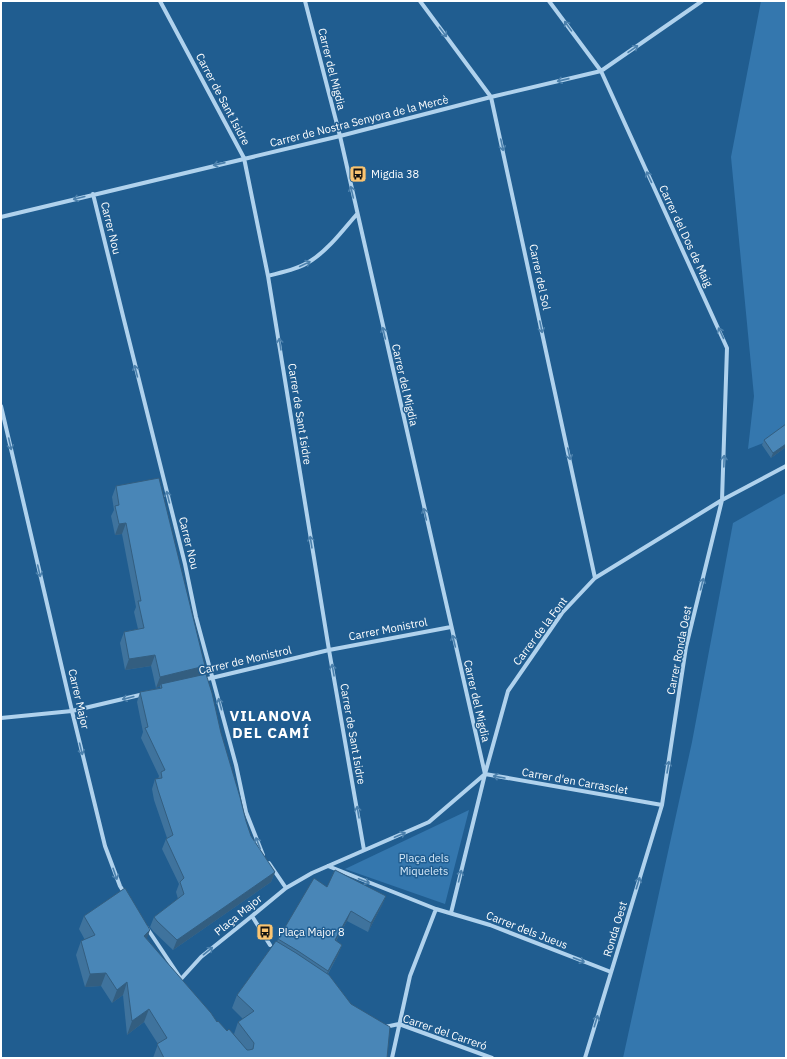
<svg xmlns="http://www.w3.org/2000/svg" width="787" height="1059" font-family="'IBM Plex Sans',sans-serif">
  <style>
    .green { fill: #3477ae }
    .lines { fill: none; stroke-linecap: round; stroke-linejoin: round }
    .street { stroke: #b0d2ed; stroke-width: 4 }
    .wall { fill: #3f739d }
    .shaded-wall { fill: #335e80 }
    .building { fill: #4986b7; stroke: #335e80 }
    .oneway { stroke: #4b80ac }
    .labels { text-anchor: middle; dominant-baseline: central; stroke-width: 3; stroke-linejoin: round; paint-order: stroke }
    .street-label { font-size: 11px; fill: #fff; stroke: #205d90 }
    .poi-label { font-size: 11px; fill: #fff; stroke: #205d90; text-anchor: start }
    .park-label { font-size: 11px; fill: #d6eaf9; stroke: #205d90 }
    .district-label { font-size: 15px; font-weight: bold; letter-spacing: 1px; fill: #fff; stroke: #205d90 }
  </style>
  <rect width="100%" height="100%" fill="#205d90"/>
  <path class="green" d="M761,1H786V434L748,449L754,396L731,157Z
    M786,493V1058H623L692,742L733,523Z
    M469,810L445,904L345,869Z"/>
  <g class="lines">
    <path class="street" d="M160,1L244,158L268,276L329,650L364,850
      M305,1L340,136L485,774
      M420,1L491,97L595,578
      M549,1L601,71L727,348L722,500L686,647L662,805L585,1058
      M93,194L124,320L185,564L196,617L236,765L246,812L263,855
      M1,217L340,136L491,97L601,71L702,1
      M268,276C283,272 299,269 312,260C330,248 343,230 357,214
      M1,406L72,711L105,846L120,886L125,894
      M203,680L329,650L451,627
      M1,718L72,711L144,694
      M485,774L662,805
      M269,863L286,888
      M328,866L436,909L490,925L611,972
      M451,913L485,774L508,691L562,613L595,578L722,500L786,466
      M252,916L270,945
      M147,928L181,979L201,957L252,916L286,888L312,873L429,822L485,774
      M385,1027L399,1024L492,1058
      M392,1058L410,976L436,909"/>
  </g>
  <path class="wall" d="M786,424V447L771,458L762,445L764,440Z
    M116,486L202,675L221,733L246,821L251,836L275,872L271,882L173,950L153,931L150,927L154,917L178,899L176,892L179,884L162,849L166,839L167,838L154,800L152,789L155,779H158L159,776L141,738L143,732L137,702L140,692L160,688V686L156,688L151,666L125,670L120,643L124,632L138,629L134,612L136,607L122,534L115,535L111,516L114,510L112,497Z
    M327,887L386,896L382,905L368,932L347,921L336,941L342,945L338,955L328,974L387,1058H153L158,1044L144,1022L127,1035L123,995L112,1003L101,986L85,987L76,955L81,941L85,940L79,929L84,916L147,939L217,1022L227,1031L234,1034L238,1022L243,1019L232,1008L237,995L277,942L278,939Z"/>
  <path class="shaded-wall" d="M786,444V447L771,458L773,453Z
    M126,523L122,534L115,535L119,524Z
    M155,655L151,666L125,670L129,659Z
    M205,666L201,677L161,684L160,686L156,688L160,677Z
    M275,872L271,882L173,950L177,940Z
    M386,896L382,905L368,932L371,923Z
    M351,911L347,921L331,949L335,940Z
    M150,930L145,944L144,936Z
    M342,945L338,955L324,980L328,971Z
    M106,973L101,986L85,987L90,974Z
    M127,982L123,995L112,1003L117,990Z
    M149,1009L144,1022L127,1035L132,1021Z"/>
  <path class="building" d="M786,424V444L773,453L764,440Z
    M159,478L205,666L160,677L155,655L129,659L124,632L144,628L138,601H141L126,523L119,524L115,506L119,505L116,486Z
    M206,674L212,693L221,733L240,797L246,821L251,836L275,872L177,940L157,921L154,917L184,894L180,882L184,878L166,839L173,835L158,790L155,779L162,778L161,772L165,770L145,728L148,727L140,692L162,688L161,684Z
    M335,870L386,896L371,923L351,911L335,940L342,945L328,971L298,951L278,939L314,878L327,887Z
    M125,888L150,930L144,936L211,1013L217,1022L218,1021L227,1031L229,1029L247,1050H249L253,1049L254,1043L238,1022L254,1011L237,995L276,941L296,953L329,975L351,1004L390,1027L387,1058H164L157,1044L167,1038L149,1009L132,1021L127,982L117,990L106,973L90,974L81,941L95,935L84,916Z"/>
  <defs><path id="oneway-shaft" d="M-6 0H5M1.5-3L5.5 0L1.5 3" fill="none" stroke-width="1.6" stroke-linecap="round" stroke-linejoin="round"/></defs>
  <g class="oneway">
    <use href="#oneway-shaft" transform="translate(568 26) rotate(-126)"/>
    <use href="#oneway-shaft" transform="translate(443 32) rotate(53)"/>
    <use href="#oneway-shaft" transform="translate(633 49) rotate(-35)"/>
    <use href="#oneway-shaft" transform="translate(563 80) rotate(167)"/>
    <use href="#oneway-shaft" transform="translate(502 145) rotate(78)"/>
    <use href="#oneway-shaft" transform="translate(219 164) rotate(167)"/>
    <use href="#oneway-shaft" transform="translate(649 177) rotate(-115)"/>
    <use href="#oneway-shaft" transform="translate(352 192) rotate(-103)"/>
    <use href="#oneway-shaft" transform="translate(79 198) rotate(166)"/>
    <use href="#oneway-shaft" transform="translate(305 264) rotate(-25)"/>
    <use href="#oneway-shaft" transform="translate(541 327) rotate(78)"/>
    <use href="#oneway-shaft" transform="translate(384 333) rotate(-103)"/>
    <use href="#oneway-shaft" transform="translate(721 333) rotate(-115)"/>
    <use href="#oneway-shaft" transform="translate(280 344) rotate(-99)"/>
    <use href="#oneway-shaft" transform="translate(136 371) rotate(-104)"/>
    <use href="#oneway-shaft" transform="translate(10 444) rotate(77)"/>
    <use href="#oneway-shaft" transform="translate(569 454) rotate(78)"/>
    <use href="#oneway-shaft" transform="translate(724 461) rotate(-88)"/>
    <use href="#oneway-shaft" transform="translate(168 497) rotate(-104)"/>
    <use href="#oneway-shaft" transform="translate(425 514) rotate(-103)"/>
    <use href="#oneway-shaft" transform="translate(311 542) rotate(-99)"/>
    <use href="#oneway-shaft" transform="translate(39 571) rotate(77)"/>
    <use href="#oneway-shaft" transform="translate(702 584) rotate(-76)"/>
    <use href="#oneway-shaft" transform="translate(454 641) rotate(-103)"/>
    <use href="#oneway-shaft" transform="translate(333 670) rotate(-100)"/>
    <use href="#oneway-shaft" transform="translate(128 698) rotate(166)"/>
    <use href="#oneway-shaft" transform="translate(220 704) rotate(-105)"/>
    <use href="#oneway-shaft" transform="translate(81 749) rotate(76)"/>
    <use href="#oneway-shaft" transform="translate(668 767) rotate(-81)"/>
    <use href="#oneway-shaft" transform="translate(499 777) rotate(-170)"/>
    <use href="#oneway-shaft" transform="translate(358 812) rotate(-100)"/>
    <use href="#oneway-shaft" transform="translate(400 835) rotate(-23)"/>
    <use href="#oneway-shaft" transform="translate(258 843) rotate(-111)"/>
    <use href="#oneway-shaft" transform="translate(115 874) rotate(71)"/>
    <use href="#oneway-shaft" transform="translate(460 876) rotate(-76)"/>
    <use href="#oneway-shaft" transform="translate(364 881) rotate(21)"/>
    <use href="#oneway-shaft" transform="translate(638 883) rotate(-73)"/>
    <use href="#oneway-shaft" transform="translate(208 951) rotate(-39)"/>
    <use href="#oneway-shaft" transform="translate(579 960) rotate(21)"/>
    <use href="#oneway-shaft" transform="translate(596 1021) rotate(-73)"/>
  </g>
  <defs>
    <g id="bus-square" transform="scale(0.9)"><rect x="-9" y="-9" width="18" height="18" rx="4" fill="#fac471" stroke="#205d90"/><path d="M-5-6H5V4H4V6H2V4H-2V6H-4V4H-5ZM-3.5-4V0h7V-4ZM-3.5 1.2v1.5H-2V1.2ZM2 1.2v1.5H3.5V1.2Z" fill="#111"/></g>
  </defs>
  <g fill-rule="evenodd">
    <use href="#bus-square" x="358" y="174"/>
    <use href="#bus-square" x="265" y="932"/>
  </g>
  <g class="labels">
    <g class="street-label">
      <text transform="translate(332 69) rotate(76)">Carrer del Migdia</text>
      <text transform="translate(223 99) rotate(62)">Carrer de Sant Isidre</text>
      <text transform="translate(359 121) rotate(-14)">Carrer de Nostra Senyora de la Mercè</text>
      <text transform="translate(111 228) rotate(76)">Carrer Nou</text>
      <text transform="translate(686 236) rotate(65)">Carrer del Dos de Maig</text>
      <text transform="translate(540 277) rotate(78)">Carrer del Sol</text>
      <text transform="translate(405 385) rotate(77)">Carrer del Migdia</text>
      <text transform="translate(300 414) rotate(81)">Carrer de Sant Isidre</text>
      <text transform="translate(189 543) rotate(76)">Carrer Nou</text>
      <text transform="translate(388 629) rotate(-11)">Carrer Monistrol</text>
      <text transform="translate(540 631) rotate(-53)">Carrer de la Font</text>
      <text transform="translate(679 650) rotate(-79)">Carrer Ronda Oest</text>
      <text transform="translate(245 660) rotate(-13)">Carrer de Monistrol</text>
      <text transform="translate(79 699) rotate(77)">Carrer Major</text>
      <text transform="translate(477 701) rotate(77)">Carrer del Migdia</text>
      <text transform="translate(353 734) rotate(80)">Carrer de Sant Isidre</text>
      <text transform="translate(575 781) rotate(10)">Carrer d'en Carrasclet</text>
      <text transform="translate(238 915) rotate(-39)">Plaça Major</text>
      <text transform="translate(615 929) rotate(-73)">Ronda Oest</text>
      <text transform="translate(527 930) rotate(21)">Carrer dels Jueus</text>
      <text transform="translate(445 1032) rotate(19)">Carrer del Carreró</text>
    </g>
    <g class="poi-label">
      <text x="371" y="174">Migdia 38</text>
      <text x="278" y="932">Plaça Major 8</text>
    </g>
    <g class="park-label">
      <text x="424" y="858">Plaça dels<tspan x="424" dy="13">Miquelets</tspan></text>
    </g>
    <g class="district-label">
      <text x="271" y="715">VILANOVA<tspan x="271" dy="17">DEL CAMÍ</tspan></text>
    </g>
  </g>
  <rect width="787" height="1059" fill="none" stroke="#ffffff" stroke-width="4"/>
</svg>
